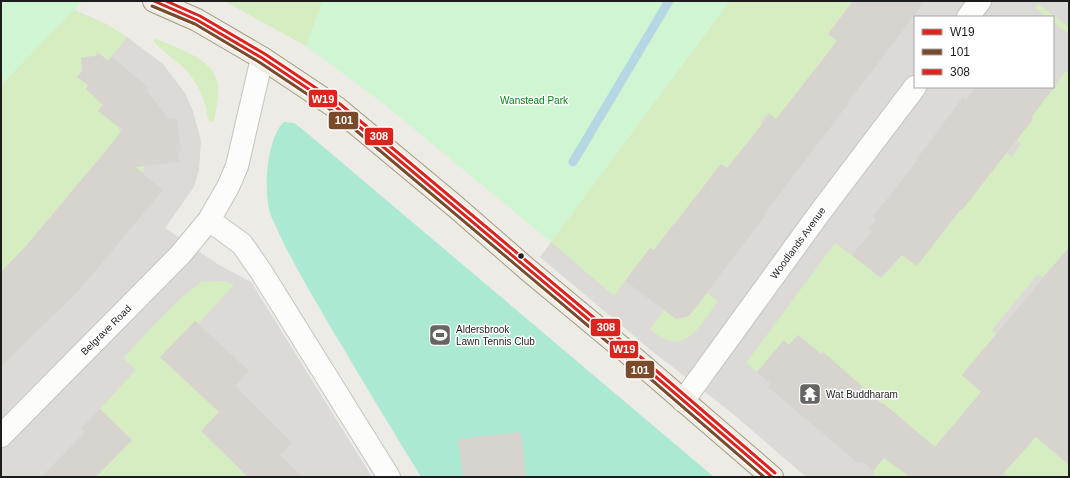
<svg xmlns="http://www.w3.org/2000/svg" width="1070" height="478" font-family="Arial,sans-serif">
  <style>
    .residential { fill: #dbdad7; fill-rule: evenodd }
    .grass { fill: #d5edc0 }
    .park { fill: #d0f5d3 }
    .pitch { fill: #ace9d2 }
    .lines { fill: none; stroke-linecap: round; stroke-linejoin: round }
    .stream { stroke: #b5d7e3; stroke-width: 9 }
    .building { fill: #d7d4d0 }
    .minor-casing { stroke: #c4c4c1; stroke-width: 24 }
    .primary-casing { stroke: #a29a82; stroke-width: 24 }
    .minor { stroke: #fcfcfb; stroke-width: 22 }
    .primary { stroke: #f0ece3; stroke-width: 22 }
    .bus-1-casing { stroke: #fff; stroke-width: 6 }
    .bus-2-casing { stroke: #fff; stroke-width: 6 }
    .bus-3-casing { stroke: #fff; stroke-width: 6 }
    .bus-1 { stroke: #dc241f; stroke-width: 3 }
    .bus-2 { stroke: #7a4b2a; stroke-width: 3 }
    .bus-3 { stroke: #dc241f; stroke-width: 3 }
    .bus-dot { fill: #1d1d1d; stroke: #fff; stroke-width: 1.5 }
    .labels { text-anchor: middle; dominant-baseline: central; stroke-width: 3; stroke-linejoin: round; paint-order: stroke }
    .park-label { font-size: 10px; fill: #018514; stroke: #fff }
    .street-label { font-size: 10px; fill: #1d1d1d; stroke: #fff }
    .poi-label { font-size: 10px; fill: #1d1d1d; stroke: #fff; text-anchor: start }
    .line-badge { stroke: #fff; stroke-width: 1.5 }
    .badge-label { font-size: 11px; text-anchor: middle; font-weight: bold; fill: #fff }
  </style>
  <rect width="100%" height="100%" fill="#ecebe5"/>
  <path class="residential" d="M730,1H1069V477H806L732,413L652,351L540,257ZM915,17H1053V87H915Z
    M74,10L104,23L127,37L163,64L185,93L193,111L201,141L199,170L194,187L165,228L219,265L251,282L372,477H1V85Z"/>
  <path class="grass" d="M224,1H323L306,46Z
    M730,1H853L828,34L869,65L778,121L768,113L760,122L763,125L727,168L721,164L701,190L689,234L674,223L654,250L650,248L614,296L551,242Z
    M1038,4L1069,27V34L1053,22V17H1047L1035,8Z
    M74,10L104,23L127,37L108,61L98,52L93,58L91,56L85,57L81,62L82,68L83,70L78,77L88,85L86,89L103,105L98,111L119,127L122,147L145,166L142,173L124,157L27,245L1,272V85Z
    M156,39C175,47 212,58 217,81C220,94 216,108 214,121L210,122C206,116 207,110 205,104C202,95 197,84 191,76C181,62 163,54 153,40Z
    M1066,71L1069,73V269L1058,260L1043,277L1038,274L992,330L997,334L962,375L1069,465V477H1010L1004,472L1006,470L951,427L910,477H871L875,473L873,471L899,440L880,406L834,384L845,371L823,352L820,355L798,335L789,345L784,341L757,372L746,363L835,243L881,277L901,254L917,266L945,197L962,210L981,185L991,141L1012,157L1021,144L1017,140L1033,119L1017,107L1035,87L1048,96Z
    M224,281L234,285L198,324L195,321L161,357L219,412L201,431L248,477H89L96,476L131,440L100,409L136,370L123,358L153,326L183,296L202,282Z
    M702,289L718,301C699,327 684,360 650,329L664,310L680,318L687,317L690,312L691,306L695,309L706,294L701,290Z"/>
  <path class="park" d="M1,1H83L1,85Z
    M323,1H730L551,242L384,104L328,62L306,46Z"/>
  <path class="pitch" d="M284,122L294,123L301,128L714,477H421C390,427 360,376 330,326C313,297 296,268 281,238C278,230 274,223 271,216C263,194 266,138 284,122Z"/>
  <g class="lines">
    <path class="stream" d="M573,162L669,1"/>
  </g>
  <path class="building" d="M853,1H925L868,77L847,102L849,103L766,212L767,213L689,316L676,319L625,281L650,248L654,250L721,164L727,168L770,114L776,119L837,41L828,34Z
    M101,55L108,61L112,57L149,88L147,91L169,119L177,118L181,151H178L179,162L135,167L163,190L82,287L1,367V272L25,247L123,130L98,111L103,105L86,89L88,85L77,77L82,71L81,58Z
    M976,87H1054L1031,118L1033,119L962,210L961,209L917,266L902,255L881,278L852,255L872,231L869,229L876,219L873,216L917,161L916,160L963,97L966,100Z
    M1069,247V465L1036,437L1000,477H910L884,458L873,471L862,461L859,464L768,387L771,384L757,372L784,340L789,345L798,335L821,354L823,352L882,404L883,403L935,447L981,392L962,375Z
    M195,321L249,371L235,386L292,443L280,455L303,477H248L201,431L219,412L160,357Z
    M100,409L132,440L96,477H41L85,432L81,428Z
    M521,432L526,477H463L458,439Z"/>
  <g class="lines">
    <g class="minor-casing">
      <path id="minor" d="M968,17L980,1
        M262,58L237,166L228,187L209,220L242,244L262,273L389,477
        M683,401L821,211L915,87
        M1,436L180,255L209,220"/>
    </g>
    <g class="primary-casing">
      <path id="primary" d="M154,1L197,20L262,58L337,108L456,207L527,269L627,352L772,477"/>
    </g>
    <use href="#minor" class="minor"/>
    <use href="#primary" class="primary"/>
    <g class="bus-1-casing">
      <path id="bus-1" d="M154,1L197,20L262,58L337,108L627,352L772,477"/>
    </g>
    <g class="bus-2-casing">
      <path id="bus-2" d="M152,6L195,24L259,62L334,112L624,356L764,477"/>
    </g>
    <g class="bus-3-casing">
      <path id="bus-3" d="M166,1L200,16L265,54L340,104L630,348L775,473"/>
    </g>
    <use href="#bus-1" class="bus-1"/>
    <use href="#bus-2" class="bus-2"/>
    <use href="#bus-3" class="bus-3"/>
  </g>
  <defs>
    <g id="stadium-square" transform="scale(1.15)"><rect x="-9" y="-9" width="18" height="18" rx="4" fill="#656563" stroke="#fff"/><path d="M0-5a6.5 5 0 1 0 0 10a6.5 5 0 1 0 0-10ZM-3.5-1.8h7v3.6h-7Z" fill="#fff"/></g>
    <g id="temple-square" transform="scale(1.15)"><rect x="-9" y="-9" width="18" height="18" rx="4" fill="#656563" stroke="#fff"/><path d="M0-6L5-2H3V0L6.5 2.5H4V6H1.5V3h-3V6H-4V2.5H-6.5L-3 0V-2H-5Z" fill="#fff"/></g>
  </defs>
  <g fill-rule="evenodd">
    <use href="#stadium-square" x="440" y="335"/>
    <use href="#temple-square" x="810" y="394"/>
  </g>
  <circle class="bus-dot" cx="521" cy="256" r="3.5"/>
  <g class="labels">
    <g class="park-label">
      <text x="534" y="100">Wanstead Park</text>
    </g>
    <g class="street-label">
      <text transform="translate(798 243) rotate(-54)">Woodlands Avenue</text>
      <text transform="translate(106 330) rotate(-45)">Belgrave Road</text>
    </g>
    <g class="poi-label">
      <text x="456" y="329">Aldersbrook<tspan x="456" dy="12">Lawn Tennis Club</tspan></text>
      <text x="826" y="394">Wat Buddharam</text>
    </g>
  </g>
  <g class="line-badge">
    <rect x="308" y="89" width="30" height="19" rx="4" fill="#dc241f"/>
    <rect x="328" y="111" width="31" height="19" rx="4" fill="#7a4b2a"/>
    <rect x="364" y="127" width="30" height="19" rx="4" fill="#dc241f"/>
    <rect x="590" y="318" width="31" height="19" rx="4" fill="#dc241f"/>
    <rect x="609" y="340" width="30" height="19" rx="4" fill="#dc241f"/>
    <rect x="625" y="360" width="30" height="19" rx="4" fill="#7a4b2a"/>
  </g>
  <g class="badge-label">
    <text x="323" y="103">W19</text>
    <text x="344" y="124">101</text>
    <text x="379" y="140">308</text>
    <text x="606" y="331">308</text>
    <text x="624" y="353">W19</text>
    <text x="640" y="374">101</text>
  </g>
  <rect width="1070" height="478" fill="none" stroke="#1d1d1d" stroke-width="4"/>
  <rect x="914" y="16" width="140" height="72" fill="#ffffff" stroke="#a5a5a5"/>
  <rect x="922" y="29" width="20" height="6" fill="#dc241f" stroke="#a5a5a5"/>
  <text x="950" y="36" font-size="12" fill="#1d1d1d">W19</text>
  <rect x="922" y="49" width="20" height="6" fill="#7a4b2a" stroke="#a5a5a5"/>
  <text x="950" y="56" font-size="12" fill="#1d1d1d">101</text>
  <rect x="922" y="69" width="20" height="6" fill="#dc241f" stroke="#a5a5a5"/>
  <text x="950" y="76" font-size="12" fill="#1d1d1d">308</text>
</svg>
